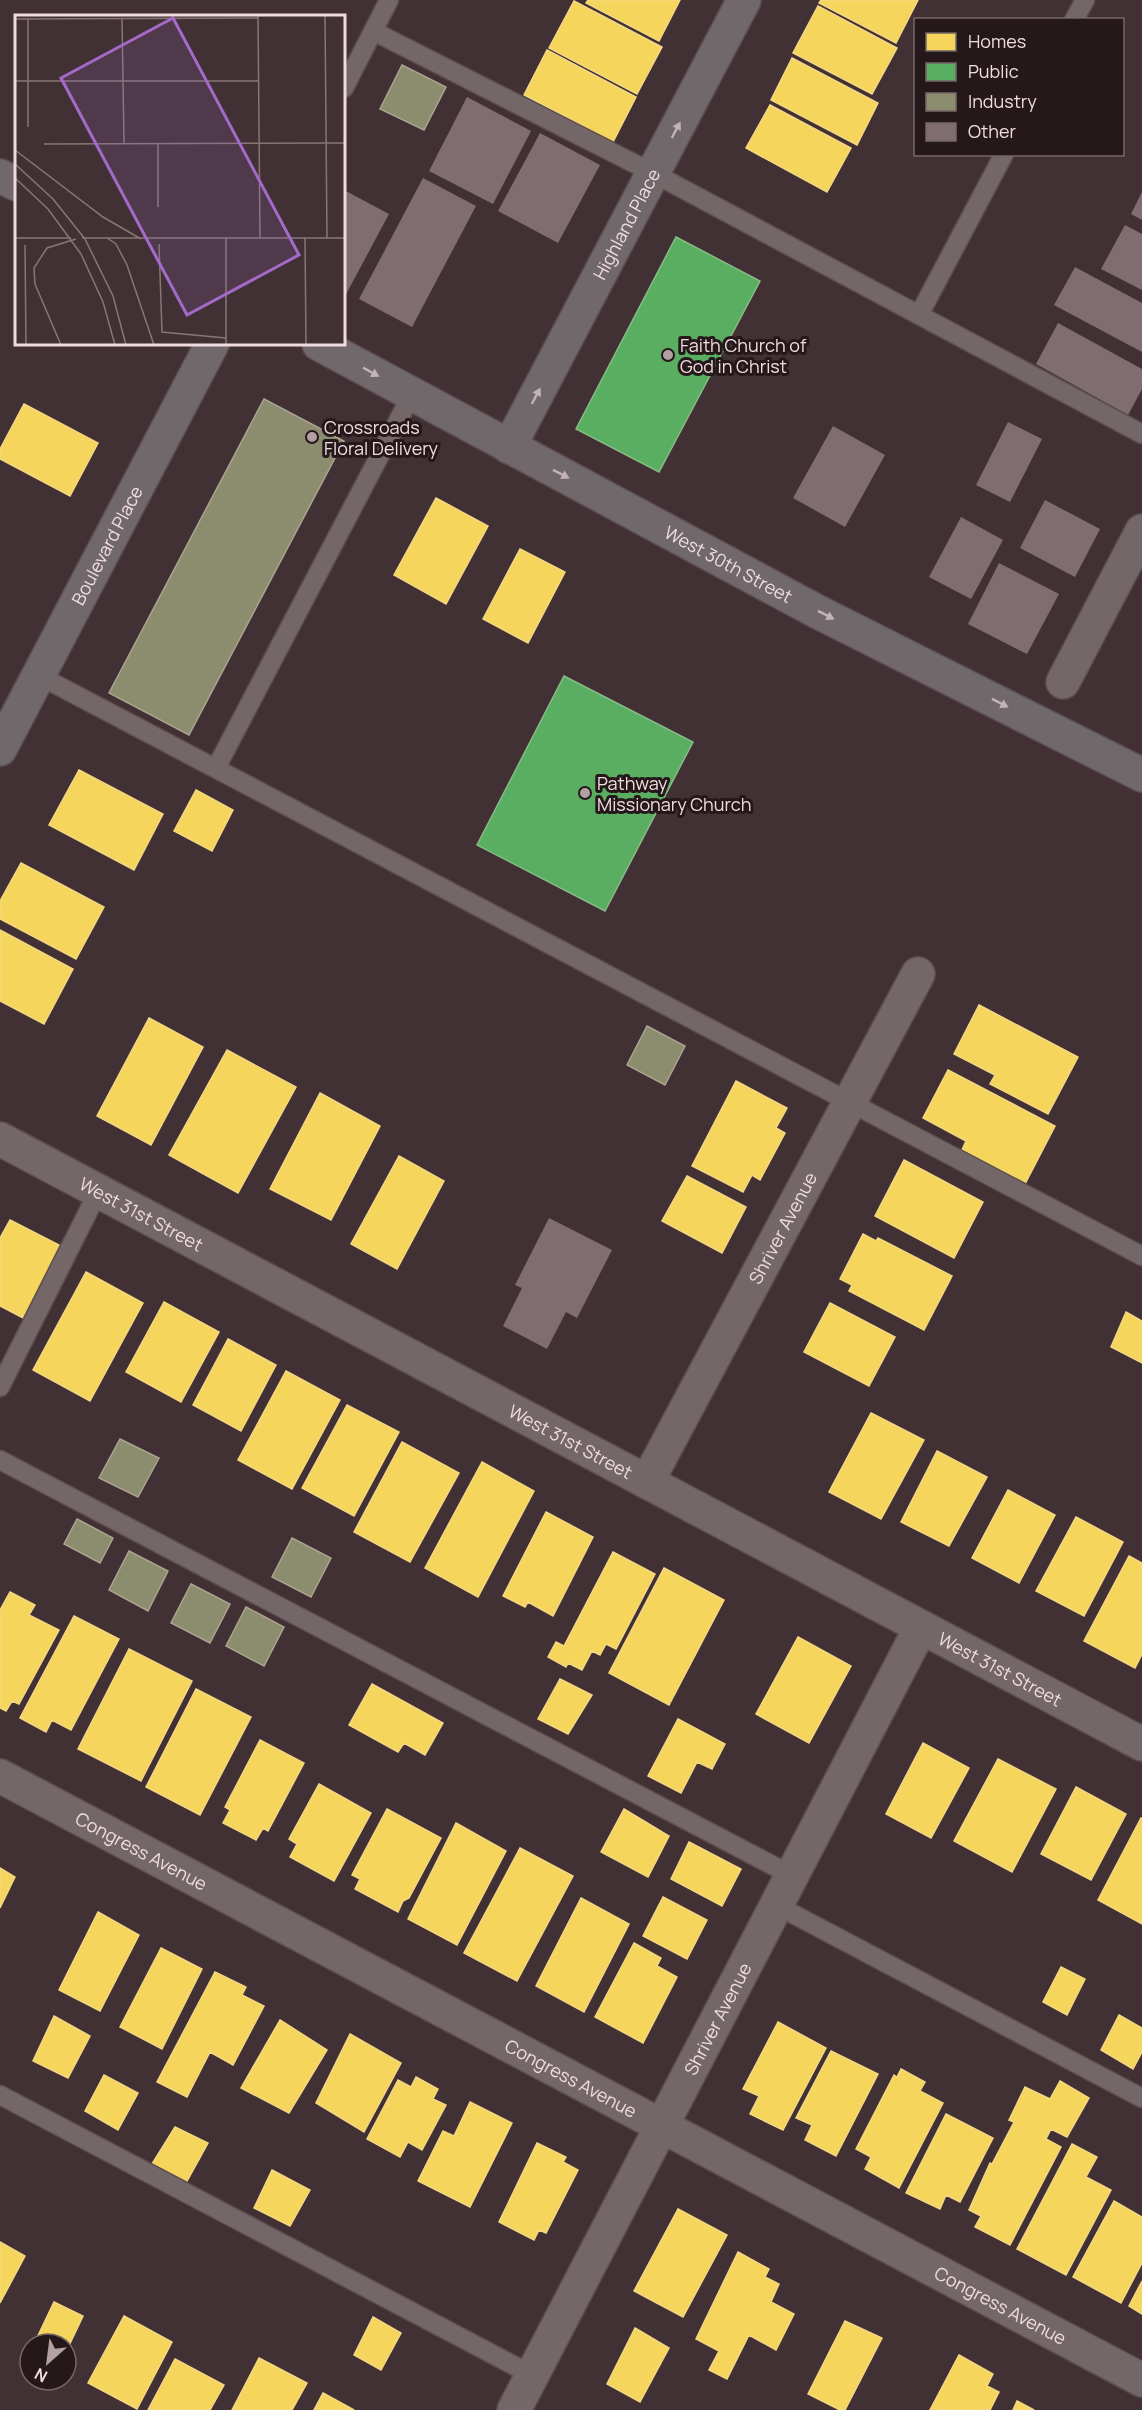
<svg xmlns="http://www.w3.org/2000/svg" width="1142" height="2410" font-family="Manrope,sans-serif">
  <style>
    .homes { fill: #f6d55c; stroke: #f4d783; stroke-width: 1.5 }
    .public { fill: #5aae61; stroke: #87bc86; stroke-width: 1.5 }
    .industry { fill: #8c8c6e; stroke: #aaa490; stroke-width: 1.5 }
    .building { fill: #806d70 }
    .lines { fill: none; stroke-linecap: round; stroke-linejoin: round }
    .lane-casing { stroke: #5c4d4f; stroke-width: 21 }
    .street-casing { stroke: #5c4d4f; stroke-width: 36 }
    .secondary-casing { stroke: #5c4d4f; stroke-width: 36 }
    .lane { stroke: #736768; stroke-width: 18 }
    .street { stroke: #736768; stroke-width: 33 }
    .secondary { stroke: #71686c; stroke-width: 33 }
    .oneway { fill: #c4b3b6 }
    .poi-dot { fill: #b3a0a2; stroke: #25181a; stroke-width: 2 }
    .labels { text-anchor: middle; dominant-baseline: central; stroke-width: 6; stroke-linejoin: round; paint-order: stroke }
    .street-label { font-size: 18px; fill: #f0dcde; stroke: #25181a }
    .poi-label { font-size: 18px; fill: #f0dcde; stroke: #25181a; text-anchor: start }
    .inset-road { fill: none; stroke: #887578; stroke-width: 1.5 }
    .view { fill: #a46aca; fill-opacity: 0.15; stroke: #a46aca; stroke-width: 3 }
    .inset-edge { fill: none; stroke: #f0dcde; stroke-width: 3 }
  </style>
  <rect width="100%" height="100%" fill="#423134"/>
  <path class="homes" d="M588,0H680L659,41L586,3Z
    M821,0H918L896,43L819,3Z
    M574,1L662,47L637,94L549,48Z
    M818,6L897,48L872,94L793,53Z
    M547,50L636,97L613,142L524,95Z
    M792,58L878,103L857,145L771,100Z
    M770,105L851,148L827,192L746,148Z
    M24,404L98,443L70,496L0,459V449Z
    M436,498L488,526L446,604L394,575Z
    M520,549L565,572L528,643L483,619Z
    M79,770L163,814L134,870L49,825Z
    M196,790L233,810L212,851L174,831Z
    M21,863L104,907L76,959L0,919V901Z
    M0,930L73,969L44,1024L0,1001Z
    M979,1005L1078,1057L1048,1114L990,1084L995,1075L954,1054Z
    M149,1018L203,1047L151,1145L97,1116Z
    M227,1050L296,1087L238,1193L169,1155Z
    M948,1070L1055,1126L1025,1184L962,1150L966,1141L923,1118Z
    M736,1081L787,1108L776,1128L785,1133L760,1180L752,1175L743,1192L692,1166Z
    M320,1093L380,1126L331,1220L270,1189Z
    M399,1156L444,1181L397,1269L351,1244Z
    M904,1160L983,1202L954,1258L875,1216Z
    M687,1176L746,1207L722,1253L662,1221Z
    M10,1220L63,1247L25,1319L0,1306V1238Z
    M863,1234L876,1241L878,1238L952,1276L924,1330L849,1291L852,1285L840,1279Z
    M86,1272L143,1303L90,1401L33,1370Z
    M164,1302L219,1332L181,1402L126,1372Z
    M830,1303L895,1337L869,1386L804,1352Z
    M1126,1312L1142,1321V1363L1111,1347Z
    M228,1339L276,1365L241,1431L193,1405Z
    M286,1371L340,1400L292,1489L238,1460Z
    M347,1405L399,1432L354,1516L302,1488Z
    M871,1413L924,1440L881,1519L829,1492Z
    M402,1442L459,1473L410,1562L354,1532Z
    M937,1451L987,1477L949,1546L901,1522Z
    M482,1462L534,1491L478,1597L425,1568Z
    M1008,1490L1055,1515L1019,1583L972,1558Z
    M546,1512L593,1537L553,1616L528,1602L525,1607L503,1596Z
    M1076,1517L1123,1542L1084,1616L1036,1591Z
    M613,1552L655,1574L616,1649L606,1644L600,1655L592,1651L582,1670L568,1663L566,1667L548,1657L556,1642L564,1646Z
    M1129,1556L1142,1563V1654L1135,1668L1084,1641Z
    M664,1568L724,1600L669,1705L609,1673Z
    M10,1592L35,1605L29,1615L59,1630L19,1704L12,1701L6,1711L0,1708V1610Z
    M74,1616L119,1639L71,1730L52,1720L46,1732L20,1718Z
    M798,1637L851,1666L809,1743L756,1714Z
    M129,1649L192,1681L141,1781L78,1749Z
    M560,1679L592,1695L568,1734L538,1719Z
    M372,1684L443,1723L425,1755L404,1743L398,1752L349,1725Z
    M196,1689L251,1717L200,1815L146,1787Z
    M678,1719L725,1744L712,1769L697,1762L681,1793L648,1776Z
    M260,1740L304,1763L268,1831L263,1828L256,1840L223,1823L230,1810L225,1807Z
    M923,1743L969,1768L931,1838L886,1814Z
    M998,1759L1056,1789L1012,1872L954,1841Z
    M319,1784L371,1813L334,1881L290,1857L297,1844L289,1839Z
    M1076,1787L1126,1814L1091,1880L1041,1854Z
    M387,1809L441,1838L409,1898L403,1901L398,1912L355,1889L360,1879L352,1875Z
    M624,1809L669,1836L648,1877L601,1852Z
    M1141,1818H1142V1924L1098,1900Z
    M456,1823L506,1851L457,1945L408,1919Z
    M689,1842L741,1869L722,1906L671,1879Z
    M520,1848L573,1876L517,1981L464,1953Z
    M0,1868L15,1877L0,1908Z
    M663,1897L707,1920L687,1959L643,1936Z
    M581,1898L629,1924L584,2012L536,1986Z
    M98,1912L139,1935L100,2011L59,1990Z
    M634,1943L661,1958L657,1966L677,1977L643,2043L595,2017Z
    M161,1948L202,1969L162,2049L120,2027Z
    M1061,1967L1085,1979L1067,2015L1043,2002Z
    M215,1972L246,1987L242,1995L264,2006L233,2065L210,2052L187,2097L157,2082Z
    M1119,2015L1142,2028V2052L1133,2069L1101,2050Z
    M54,2016L90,2036L68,2078L33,2061Z
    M280,2020L327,2050L289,2113L241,2088Z
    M778,2022L826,2048L783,2130L750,2114L759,2096L743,2089Z
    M350,2034L401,2063L364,2132L316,2103Z
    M831,2051L878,2074L836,2156L805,2140L812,2125L796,2118Z
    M901,2069L925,2082L920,2091L943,2103L899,2188L865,2169L871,2157L856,2149L894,2075L897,2077Z
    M104,2075L138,2093L118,2130L85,2111Z
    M416,2077L438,2089L433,2099L446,2105L422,2150L408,2142L400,2157L367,2139L398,2080L411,2087Z
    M1060,2081L1089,2098L1067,2137L1051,2129L1046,2139L1061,2147L1010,2245L975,2227L981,2216L969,2210L990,2163L992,2164L1014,2122L1009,2120L1025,2087L1050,2099Z
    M470,2102L512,2123L470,2207L418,2181L443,2131L454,2136Z
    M946,2114L993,2138L960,2202L946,2195L940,2209L906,2193Z
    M175,2127L208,2143L186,2183L152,2164Z
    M537,2143L566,2157L563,2162L578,2170L546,2233L539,2230L534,2240L499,2222Z
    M1072,2144L1097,2157L1086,2177L1111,2190L1066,2275L1017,2249Z
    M272,2170L310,2190L290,2226L254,2208Z
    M1114,2201L1142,2217V2263L1121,2303L1073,2277Z
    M678,2209L727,2235L683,2317L634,2291Z
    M0,2242L25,2256L0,2303Z
    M738,2252L769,2269L765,2277L779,2284L771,2302L794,2314L776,2350L749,2335L727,2379L709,2370L719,2351L696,2339Z
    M1142,2281V2314L1129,2306Z
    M54,2302L83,2316L66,2352V2344H34Z
    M124,2316L172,2342L137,2409L88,2383Z
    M373,2317L401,2333L381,2370L354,2355Z
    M845,2321L882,2338L845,2410H840L808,2394Z
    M635,2328L669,2348L640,2402L607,2384Z
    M959,2355L993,2374L987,2386L999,2392L990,2410H930Z
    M259,2358L307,2383L292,2410H232Z
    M175,2359L224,2385L210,2410H148Z
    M323,2393L354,2410H314Z
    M1017,2401L1034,2410H1013Z"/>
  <path class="public" d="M676,237L760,281L659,472L576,429Z
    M564,676L693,742L605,911L477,845Z"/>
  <path class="industry" d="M402,65L446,87L424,130L380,109Z
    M264,399L344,441L189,735L109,693Z
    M647,1026L685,1046L665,1085L627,1065Z
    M120,1439L159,1458L138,1497L99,1478Z
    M77,1519L113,1538L100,1563L64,1544Z
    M292,1538L331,1558L311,1597L272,1577Z
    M129,1551L168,1571L148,1611L109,1590Z
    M191,1584L230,1604L210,1643L171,1623Z
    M246,1607L284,1627L264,1666L226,1646Z"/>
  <path class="building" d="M467,97L531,131L493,204L429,171Z
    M540,133L600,165L558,243L498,211Z
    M423,178L476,206L412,327L359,299Z
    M344,190L389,214L344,298Z
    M1142,192V220L1131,214Z
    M1125,225L1142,234V290L1101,269Z
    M1075,267L1142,303V352L1054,305Z
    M1058,323L1142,369V389L1128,415L1036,364Z
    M1008,422L1042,439L1010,502L976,485Z
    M833,426L885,455L845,527L793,498Z
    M1045,500L1100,529L1075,577L1020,548Z
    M961,517L1003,540L971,599L929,577Z
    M999,563L1059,594L1027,654L968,624Z
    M549,1218L612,1250L577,1318L566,1312L547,1349L503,1326L522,1288L515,1285Z"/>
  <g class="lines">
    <g class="lane-casing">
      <path id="lane" d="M1074,20L1085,0
        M373,31L653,173L1142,434
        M344,88L389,0
        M919,315L1004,154
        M38,675L1142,1256
        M216,768L412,394
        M0,1387L99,1190
        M0,1460L791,1875
        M776,1905L1142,2098
        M0,2095L532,2375"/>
    </g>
    <g class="street-casing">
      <g id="street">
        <path d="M1063,682L1142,531"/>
        <path id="s1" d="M0,1139L1142,1744"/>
        <path id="s2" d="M647,1482L918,974"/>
        <path id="s3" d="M0,1776L1142,2380"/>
        <path id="s4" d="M514,2410L921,1627"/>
      </g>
    </g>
    <g class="secondary-casing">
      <g id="secondary">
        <path d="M0,176L16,184"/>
        <path id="s5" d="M319,344L818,612L1142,775"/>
        <path id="s6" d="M509,447L744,0"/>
        <path id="s7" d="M0,749L212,344"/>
      </g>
    </g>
    <use href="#lane" class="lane"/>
    <use href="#street" class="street"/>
    <use href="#secondary" class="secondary"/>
  </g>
  <defs><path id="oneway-solid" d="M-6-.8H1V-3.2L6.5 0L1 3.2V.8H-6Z" transform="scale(1.5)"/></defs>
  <g class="oneway">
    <use href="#oneway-solid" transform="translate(676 130) rotate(-62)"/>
    <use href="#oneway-solid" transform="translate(371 372) rotate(29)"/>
    <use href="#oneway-solid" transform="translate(536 396) rotate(-62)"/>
    <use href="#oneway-solid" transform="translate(561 474) rotate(27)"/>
    <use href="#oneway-solid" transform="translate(826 615) rotate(27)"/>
    <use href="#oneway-solid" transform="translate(1000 703) rotate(27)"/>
  </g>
  <g class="poi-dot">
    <circle cx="668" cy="355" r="6"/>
    <circle cx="312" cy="437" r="6"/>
    <circle cx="585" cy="793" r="6"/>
  </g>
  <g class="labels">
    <g class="street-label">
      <text stroke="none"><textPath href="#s6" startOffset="252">Highland Place</textPath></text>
      <text stroke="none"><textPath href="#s7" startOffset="230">Boulevard Place</textPath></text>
      <text stroke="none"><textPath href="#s5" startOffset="465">West 30th Street</textPath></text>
      <text stroke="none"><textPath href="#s1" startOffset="160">West 31st Street</textPath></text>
      <text stroke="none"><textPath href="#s2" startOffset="288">Shriver Avenue</textPath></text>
      <text stroke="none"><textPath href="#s1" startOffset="646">West 31st Street</textPath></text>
      <text stroke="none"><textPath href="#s1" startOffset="1132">West 31st Street</textPath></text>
      <text stroke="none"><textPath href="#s3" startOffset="160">Congress Avenue</textPath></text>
      <text stroke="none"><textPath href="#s4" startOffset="441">Shriver Avenue</textPath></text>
      <text stroke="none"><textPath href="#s3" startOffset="646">Congress Avenue</textPath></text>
      <text stroke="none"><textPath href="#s3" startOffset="1132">Congress Avenue</textPath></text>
    </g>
    <g class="poi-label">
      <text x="680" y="345">Faith Church of<tspan x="680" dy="21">God in Christ</tspan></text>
      <text x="324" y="427">Crossroads<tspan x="324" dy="21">Floral Delivery</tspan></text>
      <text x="597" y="783">Pathway<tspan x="597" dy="21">Missionary Church</tspan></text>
    </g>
  </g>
  <g transform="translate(15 15)">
    <rect width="330" height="330" fill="#423134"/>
    <path class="inset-road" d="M310,0L312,223M243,1L245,223M107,3L109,128M0,4L243,3M13,4V112M0,66H243M29,129L330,128M0,135L88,202L126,224M0,149L38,184L70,224L98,281L111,330M0,163L33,194L66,239L88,287L100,330M143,192V128M0,223H56M67,223H330M92,223L101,229L112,250L139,330M211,223V330M290,223L291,330M144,229L147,317L211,323M10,230L11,330M46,330L20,269L19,253L32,233L61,224"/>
    <path class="view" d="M158,3L284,240L172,300L46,63Z"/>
    <rect width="330" height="330" class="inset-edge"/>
  </g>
  <rect x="914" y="18" width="210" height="138" fill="#25181a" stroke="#766668" stroke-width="1.5"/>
  <rect x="926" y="33" width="30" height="18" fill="#f6d55c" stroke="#766668" stroke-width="1.5"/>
  <text x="968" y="48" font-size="18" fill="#f0dcde">Homes</text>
  <rect x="926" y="63" width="30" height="18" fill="#5aae61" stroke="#766668" stroke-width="1.5"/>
  <text x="968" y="78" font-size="18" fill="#f0dcde">Public</text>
  <rect x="926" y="93" width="30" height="18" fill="#8c8c6e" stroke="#766668" stroke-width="1.5"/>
  <text x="968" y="108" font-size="18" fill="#f0dcde">Industry</text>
  <rect x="926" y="123" width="30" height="18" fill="#806d70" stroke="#766668" stroke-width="1.5"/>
  <text x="968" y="138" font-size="18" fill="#f0dcde">Other</text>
  <g transform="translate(48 2362) rotate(208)"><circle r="28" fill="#25181a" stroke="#766668" stroke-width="1.5"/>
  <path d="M0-4.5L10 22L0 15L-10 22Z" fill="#b3a0a2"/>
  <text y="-9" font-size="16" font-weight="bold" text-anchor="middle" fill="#f0dcde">N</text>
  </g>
</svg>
